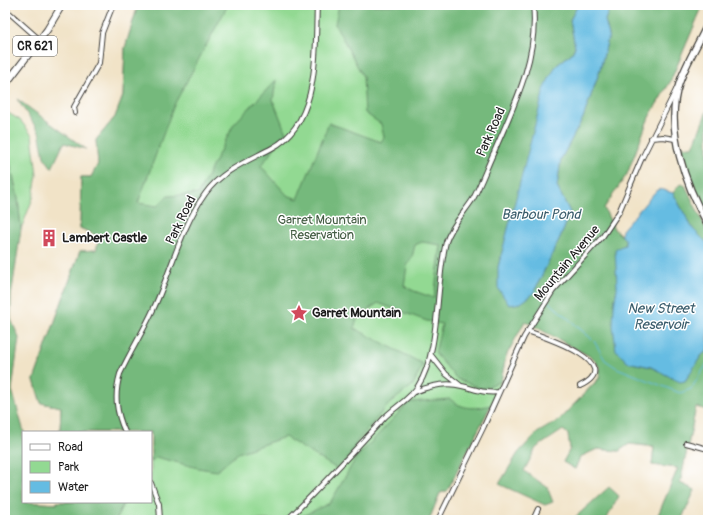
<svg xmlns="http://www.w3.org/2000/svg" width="713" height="525" font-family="Pangolin,sans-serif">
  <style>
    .green { fill: #92d992; stroke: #577a57 }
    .forest { fill: #75b97c; stroke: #486a4c; fill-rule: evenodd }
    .water { fill: #65bce2; stroke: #406c7f }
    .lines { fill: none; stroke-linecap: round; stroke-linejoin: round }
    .stream { stroke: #65bce2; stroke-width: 1 }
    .street-casing { stroke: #3c3a36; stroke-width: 6 }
    .secondary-casing { stroke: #3c3a36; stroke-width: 8 }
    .primary-casing { stroke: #3c3a36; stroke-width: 8 }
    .street { stroke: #fff; stroke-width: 4 }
    .secondary { stroke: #fff; stroke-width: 5.5 }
    .primary { stroke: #fff; stroke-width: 6 }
    .labels { text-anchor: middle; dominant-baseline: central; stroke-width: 3; stroke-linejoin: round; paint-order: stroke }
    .shield { fill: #fff; stroke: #606060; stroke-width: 1 }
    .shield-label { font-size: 12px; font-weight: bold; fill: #1c1c1c }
    .street-label { font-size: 13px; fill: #1c1c1c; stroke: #fff }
    .park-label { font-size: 13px; fill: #455e45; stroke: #fff }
    .poi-label { font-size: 13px; font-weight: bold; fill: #1c1c1c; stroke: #fff; text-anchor: start }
    .water-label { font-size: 14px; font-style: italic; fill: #395c6b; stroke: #fff }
  </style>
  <rect width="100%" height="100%" fill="#fff"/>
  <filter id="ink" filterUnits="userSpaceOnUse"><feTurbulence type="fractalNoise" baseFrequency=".025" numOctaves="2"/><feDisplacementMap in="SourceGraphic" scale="8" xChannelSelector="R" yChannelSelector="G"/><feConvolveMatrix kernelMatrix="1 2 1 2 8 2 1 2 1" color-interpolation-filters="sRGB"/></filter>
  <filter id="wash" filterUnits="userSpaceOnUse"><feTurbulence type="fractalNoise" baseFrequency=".012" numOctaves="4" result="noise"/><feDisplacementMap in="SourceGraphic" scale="16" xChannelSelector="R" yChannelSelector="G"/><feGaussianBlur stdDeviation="0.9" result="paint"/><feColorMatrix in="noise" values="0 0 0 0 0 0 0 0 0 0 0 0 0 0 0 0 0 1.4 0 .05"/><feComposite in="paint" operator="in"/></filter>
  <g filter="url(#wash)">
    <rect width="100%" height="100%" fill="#f1e3c7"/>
    <path class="green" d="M138,5H703L670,82L649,117L627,174L604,208L614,229L621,235L685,381L701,355L708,350V410L696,407L680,483L695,490L681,520H656L678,468L652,465L654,447L629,444L619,451L597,449L580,457L575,469L563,462L570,449L568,434L563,430L559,420L599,378L600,368L593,358L525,321L506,356L501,381L491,405L447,491L440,493L429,520H10L23,502L57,504V502H151V432H60L61,407L41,403L34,380L80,251L96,250L100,237L80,228L81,177H91L98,164L96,140L115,117L123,96L125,48Z
      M5,111L20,120L32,135L37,175L33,198L21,229L18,198L9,158L5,153Z"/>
    <path class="forest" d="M138,5H228L174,105L138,203L157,206L168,196L198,194L234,124L276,80L273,100L286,133L261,166L287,195L298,199L329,123L381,142L384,137L381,124L365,113L363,77L335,24L339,5H578L570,20L575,46L572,53L556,66L498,267L533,294L564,229L570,212L557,187L561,159L583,118L599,73L609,35L605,20L611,5H703L670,82L649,117L627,174L604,208L614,229L625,239V245L622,247L617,273V288L614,305L627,362L651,367L685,381L701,355L708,350V410L696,407L680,483L695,490L681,520H656L678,468L652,465L654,446L629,444L619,451L597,449L580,457L575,469L563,462L570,449L568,434L563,430L536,448L524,471L547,487L553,502L545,505L499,484L518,453L537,433L559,420L600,378V368L593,358L525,321L506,356L501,381L482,389L457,379L435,353L442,324L427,321L378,303L358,317L354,328L423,364L413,385L389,404L358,440L348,459L337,469L285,437L238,453L217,471L198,468L156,457L151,462V432H60L61,407L41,403L34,380L80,251L96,250L100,237L80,228L81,177H91L98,164L96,140L115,117L123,96L125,48ZM422,242L441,245L434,298L414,291L404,286L407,266L412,257L415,245Z
      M17,99L86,149L64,143L52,168L44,157L39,132Z
      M708,108V216L694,185L681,147H693Z
      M5,153L9,158L18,198L21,229L11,297V319L19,338L12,390L24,432H23V502L57,504V502H124L116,520H5Z
      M680,184L685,185L708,233V244L693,229L673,193Z
      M450,399C463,410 475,409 491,405L447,491L440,493L429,520H294L330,503L356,458L409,402Z
      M609,487L619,496L606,520H572Z"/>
    <path class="water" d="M578,5H611L605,20L609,35L599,73L583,118L561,159L557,187L570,212L564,229L533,294L521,303L509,305L498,288V267L545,86L556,66L572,53L575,47L570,20Z
      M660,189L673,193L693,229L708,244V350L701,356L685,381L680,382L651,367L627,362L616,350L613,326L614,305L617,288L615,249L625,245V239L621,235L622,230L655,192Z"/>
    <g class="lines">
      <path class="stream" d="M534,290L546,300
        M549,302L594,341L605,360L617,368L680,393L691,389L708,362"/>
    </g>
  </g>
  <g filter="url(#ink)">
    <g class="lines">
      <g class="street-casing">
        <path id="street" d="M5,9L40,40
          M5,71L11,77
          M75,113L74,107L99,63L102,33L113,5
          M651,138L663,137L675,139
          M527,331C545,337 627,364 580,386
          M431,355L446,374L460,385
          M415,392C429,386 447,382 462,386C475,389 485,394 499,392
          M125,432C116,412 114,395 120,374C130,352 143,332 153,310C171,272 180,229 205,194C221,171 248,161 272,148C320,123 315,51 317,5
          M686,443L708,449
          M151,483L159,504L160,520
          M287,520C321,487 353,452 385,417C395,407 410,399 418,386C441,350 435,285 446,242C451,226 464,213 473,199C481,184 487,167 494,152C514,106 539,56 533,5
          M438,520L484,426L524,337L553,291L603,236L619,212L641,160L677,88
          M533,520L538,509
          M707,520L708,519"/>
      </g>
      <g class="secondary-casing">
        <path id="secondary" d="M708,23C699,43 686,63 679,84C664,128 686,186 708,225"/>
      </g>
      <g class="primary-casing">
        <path id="primary" d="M5,85L47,30L62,5"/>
      </g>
      <use href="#street" class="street"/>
      <use href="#secondary" class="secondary"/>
      <use href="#primary" class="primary"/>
    </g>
  </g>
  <defs>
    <g id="building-bare" transform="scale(1.38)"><path d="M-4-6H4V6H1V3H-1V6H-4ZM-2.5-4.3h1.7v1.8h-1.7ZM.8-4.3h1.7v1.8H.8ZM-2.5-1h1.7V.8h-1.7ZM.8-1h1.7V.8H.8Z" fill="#d1495b" stroke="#fff" stroke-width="2.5" paint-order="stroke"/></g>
    <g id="sight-bare" transform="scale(1.38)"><path d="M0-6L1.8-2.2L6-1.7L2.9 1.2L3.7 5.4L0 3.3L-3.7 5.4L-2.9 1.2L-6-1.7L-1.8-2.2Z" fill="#d1495b" stroke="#fff" stroke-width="2.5" paint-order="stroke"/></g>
  </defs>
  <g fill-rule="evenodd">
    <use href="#building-bare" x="49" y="238"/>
    <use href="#sight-bare" x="299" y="313"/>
  </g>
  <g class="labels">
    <rect class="shield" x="13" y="36" width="44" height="20" rx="3"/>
    <g class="shield-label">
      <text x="35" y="46">CR 621</text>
    </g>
    <g class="street-label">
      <text transform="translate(491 132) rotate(-66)">Park Road</text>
      <text transform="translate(181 220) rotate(-64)">Park Road</text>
      <text transform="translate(567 263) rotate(-50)">Mountain Avenue</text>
    </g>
    <g class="park-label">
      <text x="322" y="220">Garret Mountain<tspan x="322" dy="15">Reservation</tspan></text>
    </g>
    <g class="poi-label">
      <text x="62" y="238">Lambert Castle</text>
      <text x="312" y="313">Garret Mountain</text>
    </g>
    <g class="water-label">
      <text x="541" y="214">Barbour Pond</text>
      <text x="661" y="308">New Street<tspan x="661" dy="16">Reservoir</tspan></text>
    </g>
  </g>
  <rect width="713" height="525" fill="none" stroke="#fff" stroke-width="20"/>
  <rect x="22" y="431" width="130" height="72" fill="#ffffff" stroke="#a4a4a4"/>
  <rect x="30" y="444" width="20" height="6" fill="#ffffff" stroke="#a4a4a4"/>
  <text x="58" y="451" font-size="12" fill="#1c1c1c">Road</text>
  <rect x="30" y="461" width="20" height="12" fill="#92d992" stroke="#a4a4a4"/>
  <text x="58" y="471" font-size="12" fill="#1c1c1c">Park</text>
  <rect x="30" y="481" width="20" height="12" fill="#65bce2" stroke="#a4a4a4"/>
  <text x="58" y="491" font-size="12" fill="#1c1c1c">Water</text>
</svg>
